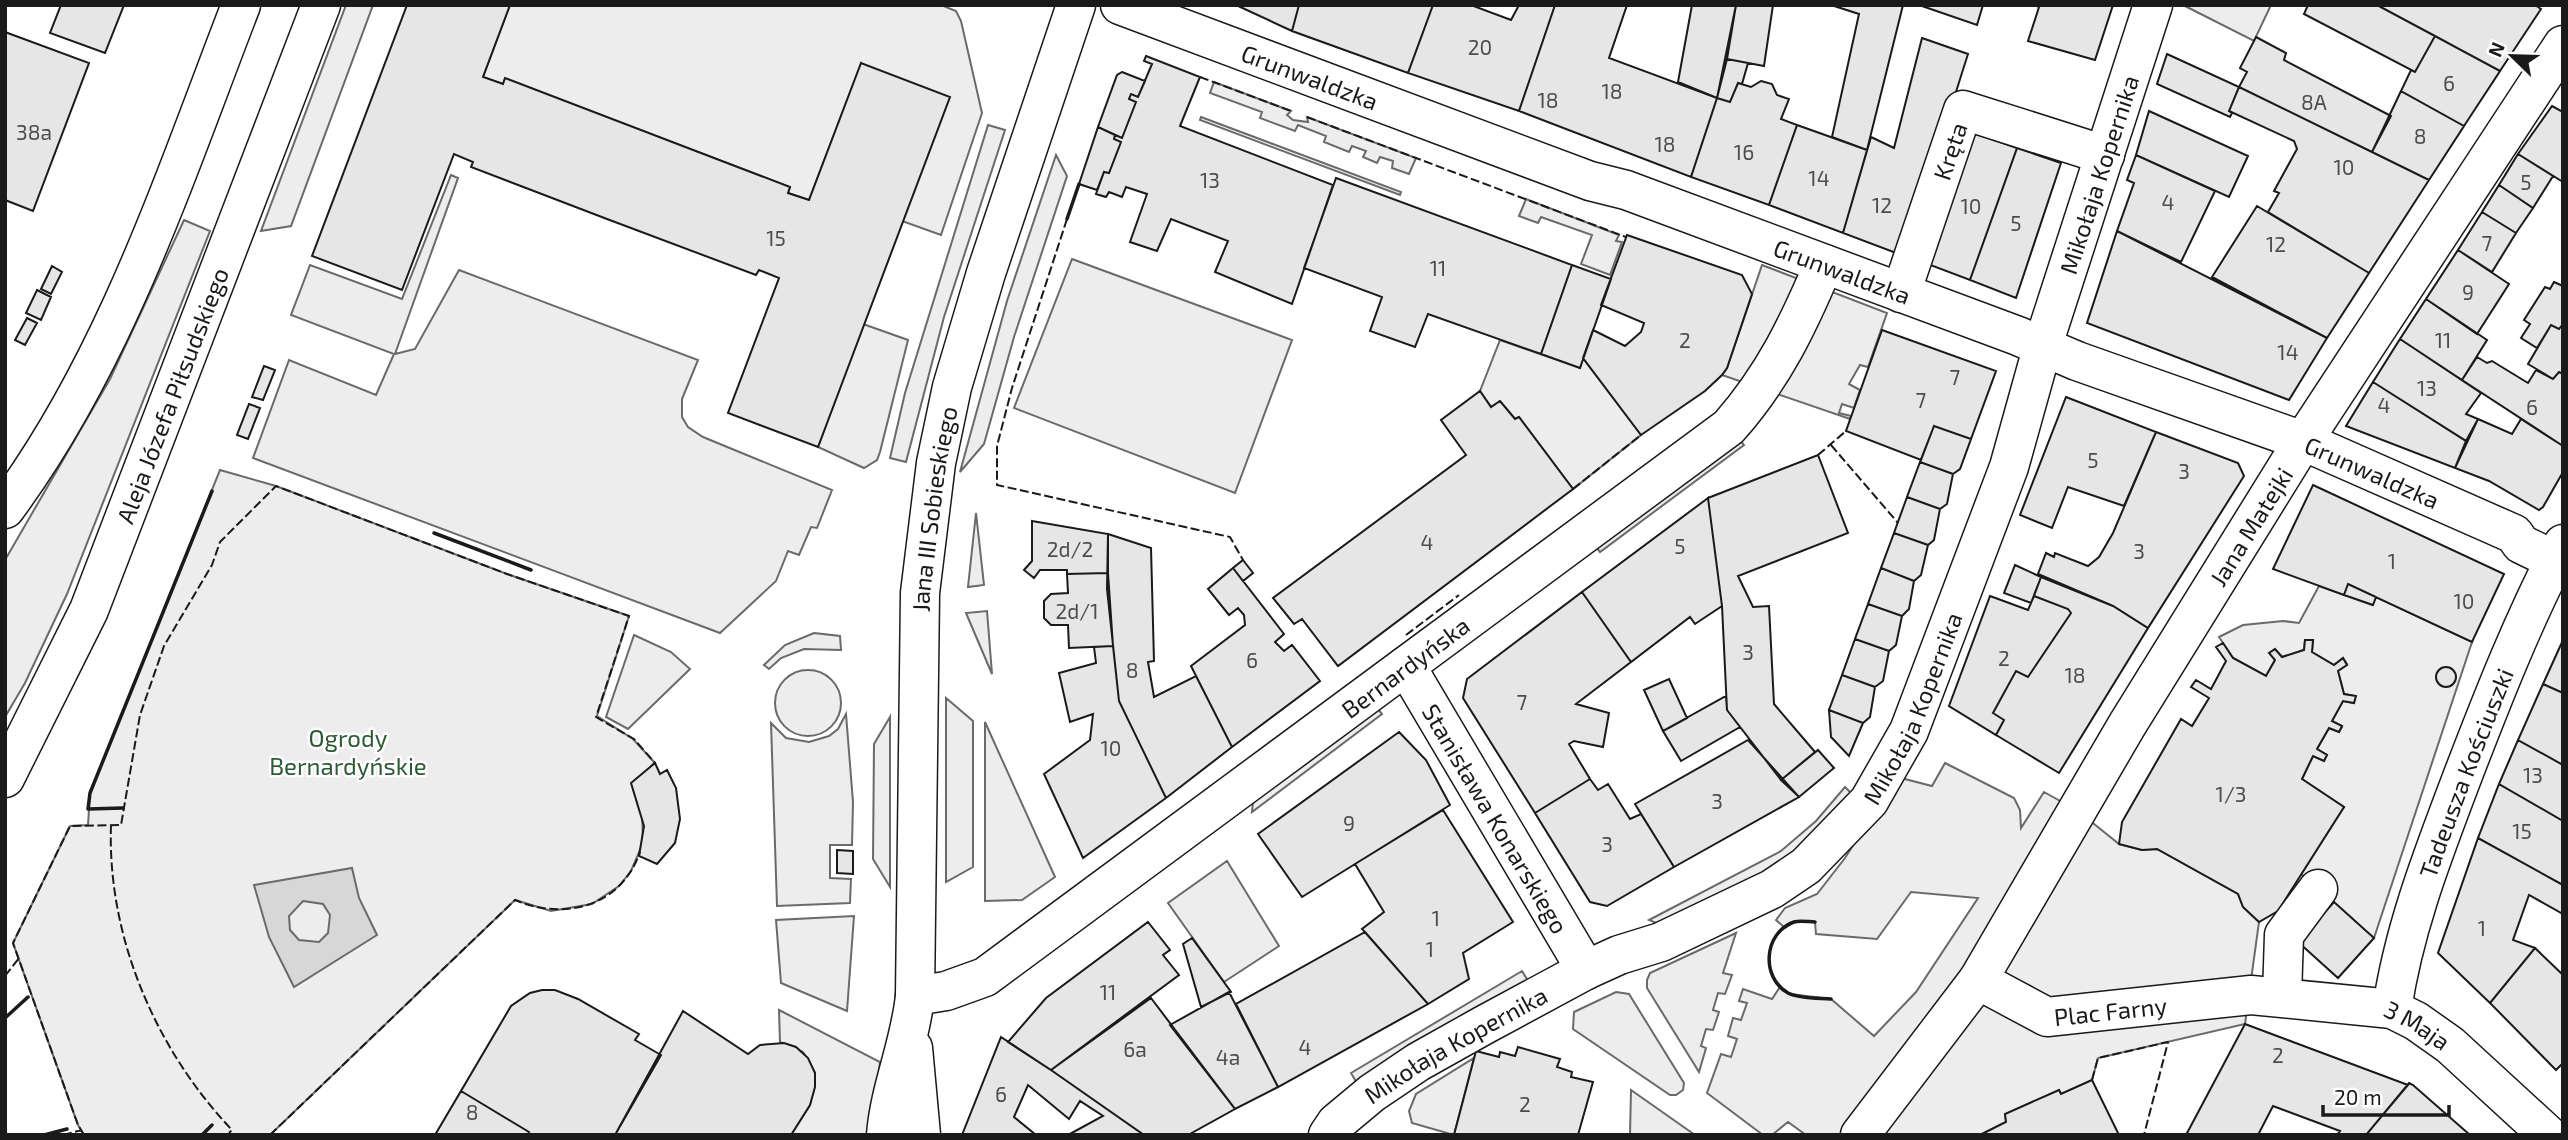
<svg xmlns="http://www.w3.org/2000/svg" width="2568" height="1140" font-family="'Exo 2',sans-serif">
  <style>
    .built { fill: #ededed; stroke: #6a6a6a; stroke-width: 2 }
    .water { fill: #d7d7d7; stroke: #6a6a6a; stroke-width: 2; fill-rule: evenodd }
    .building { fill: #e6e6e6; stroke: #1a1a1a; stroke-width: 2 }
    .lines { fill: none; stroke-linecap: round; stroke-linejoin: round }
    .minor-casing { stroke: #1a1a1a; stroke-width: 41 }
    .major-casing { stroke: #1a1a1a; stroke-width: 41 }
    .minor { stroke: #fff; stroke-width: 38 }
    .major { stroke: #fff; stroke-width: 38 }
    .fence { stroke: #1a1a1a; stroke-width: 2; stroke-dasharray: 9 3.5; stroke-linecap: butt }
    .wall { stroke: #1a1a1a; stroke-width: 3.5 }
    .labels { text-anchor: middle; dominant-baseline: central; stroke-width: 5; stroke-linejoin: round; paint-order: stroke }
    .number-label { font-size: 21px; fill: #4d4d4d }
    .street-label { font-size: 24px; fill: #1a1a1a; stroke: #fff }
    .park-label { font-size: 24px; fill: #2b5a34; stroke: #fff }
  </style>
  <rect width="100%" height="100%" fill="#fff"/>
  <path class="built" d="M346,5H373L291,226L261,231Z
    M510,5H941L956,11L961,21L982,113L941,235L902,221L861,64L809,200L788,193L790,187L505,79L503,84L483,77Z
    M2183,5H2271L2254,41Z
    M1214,82L1291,111L1287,115L1293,120L1308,122L1307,117L1416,158L1409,174L1392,168L1393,161L1380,157L1377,163L1363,157L1366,151L1352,146L1349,152L1324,142L1326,136L1298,125L1295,131L1260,118L1262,112L1210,93Z
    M1201,117L1401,192L1400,195L1200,120Z
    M988,125L1005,130L944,317L906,462L890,458L905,393Z
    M1056,155L1067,176L1014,337L984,444L960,472L1007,301Z
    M451,175L458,178L395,354L415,349L459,270L698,360L682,399V417L688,427L703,437L832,490L817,528L811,527L799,555L788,551L776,581L720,633L253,458L289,360L376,395L394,354L291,315L310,265L402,299Z
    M1526,199L1619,235L1616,241L1622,242L1610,275L1581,264L1592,235L1541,217L1538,223L1519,216Z
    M184,220L210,231L67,594L25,683L5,717V560L110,379Z
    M1072,259L1292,340L1235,493L1014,408Z
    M1762,265L1887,313L1868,367L1860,365L1849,384L1860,390L1854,408L1842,404L1839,413L1851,416L1850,419L1722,375L1727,368Z
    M863,324L908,340L880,452L877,460L864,468L818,447Z
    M1500,340L1580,368L1583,358L1641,435L1573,489L1519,417L1515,419L1500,401L1491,407L1480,391Z
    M1735,434L1744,445L1600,552L1591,540Z
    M220,470L276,486L507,574L629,616L597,716L633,739L655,763L632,783L642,811L643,843L631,871L619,886L592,904L551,911L515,900L270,1135H84L78,1125L13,943L70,826L88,825L90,793Z
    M976,513L984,585L968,587Z
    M2319,586L2372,605L2376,597L2472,642L2374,938L2301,874L2344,807L2302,779L2313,756L2324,761L2327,755L2317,749L2329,728L2339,732L2342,727L2332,721L2343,701L2354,703L2355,696L2344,694L2338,671L2347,664L2343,658L2334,665L2312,652L2313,641L2305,640L2304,650L2282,657L2275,649L2270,653L2275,660L2266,676L2233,658L2219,637L2243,625L2283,621L2299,623Z
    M987,611L992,674L966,613Z
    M814,633L840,636L841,650L804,649L781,658L769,669L764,665L785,645Z
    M634,635L671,652L690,669L628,729L606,717Z
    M775 703a33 33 0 1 1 66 0a33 33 0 1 1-66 0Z
    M946,698L973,721V867L946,882Z
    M1373,703L1382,714L1252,812L1254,792Z
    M846,714L853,802L852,845H830V878L851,879L850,903L777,906L771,723L786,738L809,742L829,736L838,729Z
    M890,717V887L873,859L874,744Z
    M985,722L1055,877L1022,900L985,901Z
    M1945,763L2014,798L2020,810L2021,828L2044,792L2078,811L2119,844L2142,850L2157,849L2238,894L2243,907L2259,922L2245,1024L2098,1058L2092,1080L2061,1094L2059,1090L2005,1114L2006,1122L1980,1135H1806L1788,1122L1772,1135H1763L1707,1093L1721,1054L1731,1057L1737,1039L1728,1036L1733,1018L1741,1020L1747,1003L1739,1001L1743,989L1772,999L1780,987L1790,994L1831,999L1874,1036L1916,992L1978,898L1911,892L1877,939L1816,934L1815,922H1794L1785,928L1776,920L1785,908L1817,894L1845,858L1897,777L1932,786Z
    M1845,787L1856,798L1799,856L1668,928L1649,920L1781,851L1816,821Z
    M1227,861L1279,946L1224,982L1168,903Z
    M854,916L847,1011L781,983L776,920Z
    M1736,933L1723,973L1732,975L1725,994L1718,993L1713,1010L1719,1012L1713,1030L1706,1029L1701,1046L1706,1048L1699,1072L1647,988V980L1650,973Z
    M1522,971L1530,984L1358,1085L1351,1073Z
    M1616,992L1629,994L1684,1083L1683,1090L1676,1095H1670L1573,1029L1574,1012Z
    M779,1010L880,1062L873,1135H791L810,1105L815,1073L803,1052L780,1042Z
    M1474,1058L1454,1135L1412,1123L1409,1111L1416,1094Z
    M1631,1090L1695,1135H1630Z"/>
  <path class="water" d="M352,868L359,898L377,935L294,987L269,937L254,885ZM303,901L323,904L330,915L328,933L319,942L299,940L290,930L289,916Z"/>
  <path class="building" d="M61,5H124L105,53L50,33Z
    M407,5H510L483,77L503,84L505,78L790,187L788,193L809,200L861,63L950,97L818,447L728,413L779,278L759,270L756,275L607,219L471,167L473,162L454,154L402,290L312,256Z
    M1236,5H1299L1292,31Z
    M1299,5H1433L1408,73L1292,31Z
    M1433,5H1471L1511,20L1519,5H1555L1519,111L1408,73Z
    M1555,5H1627L1609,58L1717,98L1691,177L1519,111Z
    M1692,5H1736L1717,98L1678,82Z
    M1736,5H1773L1764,66L1727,59Z
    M1831,5H1903L1867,150L1832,137L1859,14Z
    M1919,5H1983L1977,25Z
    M2035,5H2113L2095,60L2028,41L2039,7Z
    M2308,5H2377L2435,36L2415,72L2304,14Z
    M2377,5H2535L2541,9L2500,71Z
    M5,32L89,63L33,211L5,200Z
    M2435,36L2500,71L2464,126L2401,91L2411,70L2415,72Z
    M2256,37L2286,53L2284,60L2391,116L2372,152L2239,87L2247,72L2240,68Z
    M1922,38L1968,54L1904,256L1843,233L1871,137L1894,148Z
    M2167,54L2239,87L2229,111L2232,113L2230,117L2157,84Z
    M1146,56L1200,77L1180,126L1333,185L1292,304L1215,272L1228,241L1171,219L1157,251L1130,242L1147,194L1126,187L1122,197L1109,192L1106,197L1096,194L1104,172L1109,173L1121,142L1114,139L1115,135L1122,138L1136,102L1129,99L1131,94L1138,97L1152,64L1144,61Z
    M1727,59L1748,63L1742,84L1738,83L1730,102L1717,98Z
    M1122,72L1145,81L1138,97L1131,94L1129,99L1136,102L1122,138L1098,127L1117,75Z
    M1761,81L1772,84L1777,95L1789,99L1781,119L1797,125L1769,205L1691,177L1717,98L1730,102L1738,83L1751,87Z
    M2239,87L2429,180L2369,273L2268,212L2279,193L2274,191L2297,149L2294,141L2229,111Z
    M2401,91L2464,126L2429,180L2372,152Z
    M2552,106L2563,112V182L2518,154Z
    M2149,111L2248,156L2229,197L2136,155Z
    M1797,125L1867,150L1843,233L1769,205Z
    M1098,127L1115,135L1114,139L1121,142L1109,173L1104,172L1097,190L1079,184Z
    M1971,132L2017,148L1970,280L1925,263Z
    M2017,148L2061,163L2016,298L1970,280Z
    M2518,154L2553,176L2533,208L2499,185Z
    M2136,155L2215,191L2181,262L2117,231L2134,183L2127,180Z
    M1336,178L1572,265L1541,354L1428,314L1415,347L1370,331L1382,297L1304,268Z
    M2499,185L2533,208L2516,233L2482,212Z
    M2257,206L2369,273L2327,338L2212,277Z
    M2482,212L2516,233L2492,272L2458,250Z
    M2117,231L2327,338L2289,400L2087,323Z
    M1627,235L1742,275L1752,294L1727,368L1722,375L1705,391L1641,435L1583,358L1593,330L1625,346L1641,332L1644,323L1601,305Z
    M2458,250L2509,284L2477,334L2426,299Z
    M1572,265L1611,279L1580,368L1541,354Z
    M52,266L62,272L51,294L41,289Z
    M2554,282L2563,286V324L2559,329L2551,325L2537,348L2521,338L2530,324L2524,320L2545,287L2550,289Z
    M37,290L51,297L41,320L26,313Z
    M2426,299L2487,340L2462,380L2400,339Z
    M27,318L37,323L25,345L15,340Z
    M2563,324V374L2559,372L2553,379L2528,364L2551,325L2559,329Z
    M1882,330L1996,371L1971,439L1934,426L1921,460L1846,431Z
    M2400,339L2481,393L2466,414L2478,419L2466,441L2373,382Z
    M2477,357L2487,363L2492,361L2528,383L2536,370L2553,379L2559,372L2563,374V446L2462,380Z
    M264,366L275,370L263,400L252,397Z
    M2373,382L2466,441L2455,468L2346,426Z
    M1480,391L1491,407L1500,401L1515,419L1519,417L1573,489L1338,666L1302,619L1294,624L1273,598L1466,455L1441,420Z
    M2066,397L2156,432L2124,506L2068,487L2052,528L2020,515Z
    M249,404L260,408L248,439L237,435Z
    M2478,419L2512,434L2521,419L2563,446V472L2543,507L2539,510L2489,481L2455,468Z
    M1934,426L1971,439L1960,469L1953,474L1920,462Z
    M2156,432L2238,463L2244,476L2148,628L2113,606L2038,574L2046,553L2054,557L2055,553L2088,566L2099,557L2113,533Z
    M1818,455L1848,533L1738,576L1753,607L1769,606L1774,704L1815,752L1781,780L1727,710L1722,606L1708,498Z
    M1920,462L1953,474L1947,504L1940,509L1907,497Z
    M2313,485L2504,574L2472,642L2348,584L2344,595L2273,569Z
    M1907,497L1940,509L1934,540L1928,545L1894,533Z
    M1708,498L1722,606L1695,624L1690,617L1631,662L1582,592Z
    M1032,521L1108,534V573L1067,574V570H1040L1034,578L1024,570L1032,561Z
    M1894,533L1928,545L1921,575L1914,581L1881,568Z
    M1108,534L1151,548L1154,661L1148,662L1154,697L1196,676L1232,747L1166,798L1119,701L1107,589Z
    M1243,560L1253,573L1243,581L1233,568Z
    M2015,565L2041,577L2031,603L2004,593Z
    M1233,568L1284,634L1275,642L1284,651L1292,645L1320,681L1232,747L1191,666L1245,625L1244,615L1238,608L1229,615L1208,589Z
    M1881,568L1914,581L1909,609L1902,616L1868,604Z
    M1108,573L1113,646L1069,648L1068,625H1051L1044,618V601L1051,594L1068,593L1067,574Z
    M2041,577L2113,606L2148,628L2059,773L1996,735L2004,720L1993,713L2016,671L2028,677L2071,613L2068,609L2034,596Z
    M2348,584L2376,597L2373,605L2344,595Z
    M1582,592L1631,662L1576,704L1609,713L1603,747L1574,741L1569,744L1590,779L1535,813L1463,698L1467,679Z
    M1990,596L2028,610L2034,596L2068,609L2071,613L2028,677L2016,671L1993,713L2004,720L1996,735L1949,706Z
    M1868,604L1902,616L1896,645L1889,651L1855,639Z
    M1855,639L1889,651L1883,681L1875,687L1842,675Z
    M2305,640H2313L2312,652L2334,665L2343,658L2347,665L2338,671L2344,694L2356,696L2354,703L2343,701L2332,721L2342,726L2339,732L2329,728L2317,749L2327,755L2324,761L2313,756L2302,779L2344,807L2278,911L2259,922L2243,907L2238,894L2157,849L2142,850L2119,844L2122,822L2181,719L2192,726L2209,698L2191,687L2196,680L2211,689L2226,661L2216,647L2223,643L2233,658L2266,676L2275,660L2269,653L2275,649L2282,657L2304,650Z
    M2563,640V693L2543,684Z
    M1113,646L1119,701L1166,798L1083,858L1044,774L1090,740L1093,714L1070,722L1059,673L1096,663L1094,647Z
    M2436 677a10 10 0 1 1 20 0a10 10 0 1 1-20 0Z
    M1842,675L1875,687L1870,717L1863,723L1829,710Z
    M1669,679L1687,718L1663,731L1644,690Z
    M2543,684L2563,693V765L2518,740Z
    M1726,696L1727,710L1740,727L1681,761L1663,731Z
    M1829,710L1863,723L1849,756L1831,737Z
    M1399,732L1426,760L1450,805L1302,897L1258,834Z
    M1748,740L1799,797L1674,867L1635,804Z
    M2518,740L2563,765V821L2499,784Z
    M1818,750L1834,768L1799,797L1781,780Z
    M655,763L660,774L667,770L676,788L680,819L675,843L657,864L639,856L644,826L631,783Z
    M1590,779L1598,790L1608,784L1630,819L1641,814L1674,867L1607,906L1590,902L1535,813Z
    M2499,784L2563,821V885L2478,838Z
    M1443,810L1513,922L1463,953L1469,979L1428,1004L1362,929L1384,912L1355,864Z
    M2478,838L2563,885V914L2529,895L2513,940L2535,948L2490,1003L2438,953Z
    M837,850L853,851V874L837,873Z
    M2334,902L2374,938L2338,978L2298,942Z
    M1148,922L1170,950L1163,955L1179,975L1051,1070L1008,1042L1046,998Z
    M1365,932L1428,1004L1278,1087L1236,1004Z
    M1192,938L1231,992L1201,1007L1183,944Z
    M2535,948L2563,975V1063L2556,1070L2490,1003Z
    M542,990H555L578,999L639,1034L635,1040L661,1055L615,1135H527L529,1132L461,1091L511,1006L530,993Z
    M1229,992L1278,1087L1235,1109L1170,1025Z
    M1151,998L1235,1109L1188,1135H1144L1051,1070Z
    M683,1011L748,1054L760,1045L784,1043L796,1047L808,1058L815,1073V1087L810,1105L791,1135H615Z
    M2245,1024L2408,1085L2366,1135H2337L2340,1131L2273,1106L2258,1135H2186Z
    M1001,1037L1051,1070L1144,1135H1068L1103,1116L1080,1101L1069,1119L1028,1085L1014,1117L1036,1135H962Z
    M1518,1047L1560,1059L1557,1067L1572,1072L1571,1077L1593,1082L1578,1135H1454L1476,1051L1499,1057L1500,1052L1515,1056Z
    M2092,1080L2119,1135H1980L2006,1122L2005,1114L2059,1090L2061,1094Z
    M2409,1083L2413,1085L2470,1135H2366Z
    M461,1091L529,1132L527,1135H435Z"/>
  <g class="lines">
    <g class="minor-casing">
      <g id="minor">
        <path id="s1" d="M1120,5L1590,181L1626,190L2018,336L2077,361L2303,441L2514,534L2521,544L2554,560"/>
        <path id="s2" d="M1901,293L1963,110L2105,155"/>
        <path id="s3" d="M1406,666L1586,970"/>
        <path id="s4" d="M1978,980L2047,1017L2251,995L2392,1009L2416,1021L2450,1045L2548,1135"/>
        <path id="s5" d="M915,996L946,991L985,977L1729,427C1774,376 1798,325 1824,264"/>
        <path d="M2282,996L2284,935L2318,889"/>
        <path id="s6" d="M2392,1009C2404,927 2434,852 2463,775C2493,697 2524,618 2563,544"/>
        <path d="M913,1048L921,1135"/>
        <path id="s7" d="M886,1135C890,1087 910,1045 915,996L920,593L936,463L952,387L986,273L1076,5"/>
        <path id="s8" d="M1328,1135L1336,1123L1372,1093L1418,1062L1484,1025L1586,970L1619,955L1661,942L1772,889L1806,866L1869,801L1909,731L2009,467L2043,345L2153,5"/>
        <path id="s9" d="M1860,1135L1978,980L2127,725L2303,441L2563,45"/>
      </g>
    </g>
    <g class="major-casing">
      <g id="major">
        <path d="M5,509C116,359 174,178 241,5"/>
        <path id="s10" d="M5,778L89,610L321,5"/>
      </g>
    </g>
    <use href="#minor" class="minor"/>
    <use href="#major" class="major"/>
    <path class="fence" d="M1200,77L1291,111
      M1307,117L1626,237
      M1067,219L1012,388L997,446V485L1230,537L1243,560
      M1831,445L1898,523
      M1818,455L1846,431
      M1573,489L1641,435
      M1406,635L1459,595
      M111,825C107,937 156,1050 232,1130L229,1133
      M5,976L19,958
      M2092,1080L2098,1058L2168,1042L2144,1135
      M63,1135L82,1130
      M84,1135L78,1125L13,943L70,826L121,825L140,715L164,646L212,565L220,542L276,486L507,574L629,616L596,717L634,739L655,763L652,765
      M270,1135L515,900C564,921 621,907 640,852
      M1966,1135H1971"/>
    <path class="wall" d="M1067,219L1079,184
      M434,533L531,570
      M123,808L88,809L90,793L212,491
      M1815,922C1809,922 1800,920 1794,922C1763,933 1761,978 1788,993C1800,999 1818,998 1831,999
      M5,1018L28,997
      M44,1135L67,1129
      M202,1135L212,1125"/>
  </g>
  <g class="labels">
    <g class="number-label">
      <text x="1480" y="46">20</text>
      <text x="2449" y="82">6</text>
      <text x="1612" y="90">18</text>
      <text x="1548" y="99">18</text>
      <text x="2314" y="101">8A</text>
      <text x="34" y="131">38a</text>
      <text x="2420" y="135">8</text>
      <text x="1665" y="143">18</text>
      <text x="1744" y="151">16</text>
      <text x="2344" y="166">10</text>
      <text x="1819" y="177">14</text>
      <text x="1210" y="179">13</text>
      <text x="2526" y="181">5</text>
      <text x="2168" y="201">4</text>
      <text x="1882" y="204">12</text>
      <text x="1971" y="205">10</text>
      <text x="2016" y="222">5</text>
      <text x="776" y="237">15</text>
      <text x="2487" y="242">7</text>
      <text x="2276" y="243">12</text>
      <text x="1438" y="267">11</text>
      <text x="2468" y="291">9</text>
      <text x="1685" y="339">2</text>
      <text x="2443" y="339">11</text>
      <text x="2288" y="351">14</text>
      <text x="1955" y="376">7</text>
      <text x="2427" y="387">13</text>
      <text x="1921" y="399">7</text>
      <text x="2384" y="404">4</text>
      <text x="2532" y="406">6</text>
      <text x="2093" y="459">5</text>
      <text x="2184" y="470">3</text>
      <text x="1427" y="541">4</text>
      <text x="1680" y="545">5</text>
      <text x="1070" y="548">2d/2</text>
      <text x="2139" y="550">3</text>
      <text x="2392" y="560">1</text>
      <text x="2464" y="600">10</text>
      <text x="1077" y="610">2d/1</text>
      <text x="1748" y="651">3</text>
      <text x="2004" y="657">2</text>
      <text x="1252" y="659">6</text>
      <text x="1132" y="669">8</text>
      <text x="2075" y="674">18</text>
      <text x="1522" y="701">7</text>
      <text x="1111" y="747">10</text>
      <text x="2533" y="774">13</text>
      <text x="2231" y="793">1/3</text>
      <text x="1717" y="800">3</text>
      <text x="1349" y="822">9</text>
      <text x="2522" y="830">15</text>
      <text x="1607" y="843">3</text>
      <text x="1436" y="917">1</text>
      <text x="2482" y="927">1</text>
      <text x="1430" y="948">1</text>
      <text x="1108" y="991">11</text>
      <text x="1305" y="1046">4</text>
      <text x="1135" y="1048">6a</text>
      <text x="2278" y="1054">2</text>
      <text x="1228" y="1056">4a</text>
      <text x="1001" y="1093">6</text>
      <text x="1525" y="1103">2</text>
      <text x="472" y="1111">8</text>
    </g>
    <g class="street-label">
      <text stroke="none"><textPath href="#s1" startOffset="203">Grunwaldzka</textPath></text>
      <text stroke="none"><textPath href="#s2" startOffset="150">Kręta</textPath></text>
      <text stroke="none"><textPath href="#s8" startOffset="1312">Mikołaja Kopernika</textPath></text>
      <text stroke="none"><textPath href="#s1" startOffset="770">Grunwaldzka</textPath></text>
      <text stroke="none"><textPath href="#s10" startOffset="418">Aleja Józefa Piłsudskiego</textPath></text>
      <text stroke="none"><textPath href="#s1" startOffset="1337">Grunwaldzka</textPath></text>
      <text stroke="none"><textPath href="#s7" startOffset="630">Jana III Sobieskiego</textPath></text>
      <text stroke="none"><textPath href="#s9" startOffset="724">Jana Matejki</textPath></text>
      <text stroke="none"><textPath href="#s5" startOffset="595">Bernardyńska</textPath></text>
      <text stroke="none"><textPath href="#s8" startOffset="746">Mikołaja Kopernika</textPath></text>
      <text stroke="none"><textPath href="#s6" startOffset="248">Tadeusza Kościuszki</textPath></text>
      <text stroke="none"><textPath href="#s3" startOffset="177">Stanisława Konarskiego</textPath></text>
      <text stroke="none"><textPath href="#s4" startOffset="142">Plac Farny</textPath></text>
      <text stroke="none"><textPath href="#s4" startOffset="455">3 Maja</textPath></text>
      <text stroke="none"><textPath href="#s8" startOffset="158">Mikołaja Kopernika</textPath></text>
    </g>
    <g class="park-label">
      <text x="348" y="737">Ogrody<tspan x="348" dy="28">Bernardyńskie</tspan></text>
    </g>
  </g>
  <rect width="2568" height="1140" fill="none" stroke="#1a1a1a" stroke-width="14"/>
  <g transform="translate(2512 56) rotate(293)" stroke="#ffffff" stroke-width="5" paint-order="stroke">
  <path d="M0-5L12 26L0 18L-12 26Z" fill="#1a1a1a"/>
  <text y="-10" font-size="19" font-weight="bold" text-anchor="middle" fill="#1a1a1a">N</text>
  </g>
  <path d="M2323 1105v10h126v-10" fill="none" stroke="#1a1a1a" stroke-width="3.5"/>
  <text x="2334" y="1105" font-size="21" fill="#1a1a1a" stroke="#ffffff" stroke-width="5" paint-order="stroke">20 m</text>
</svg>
